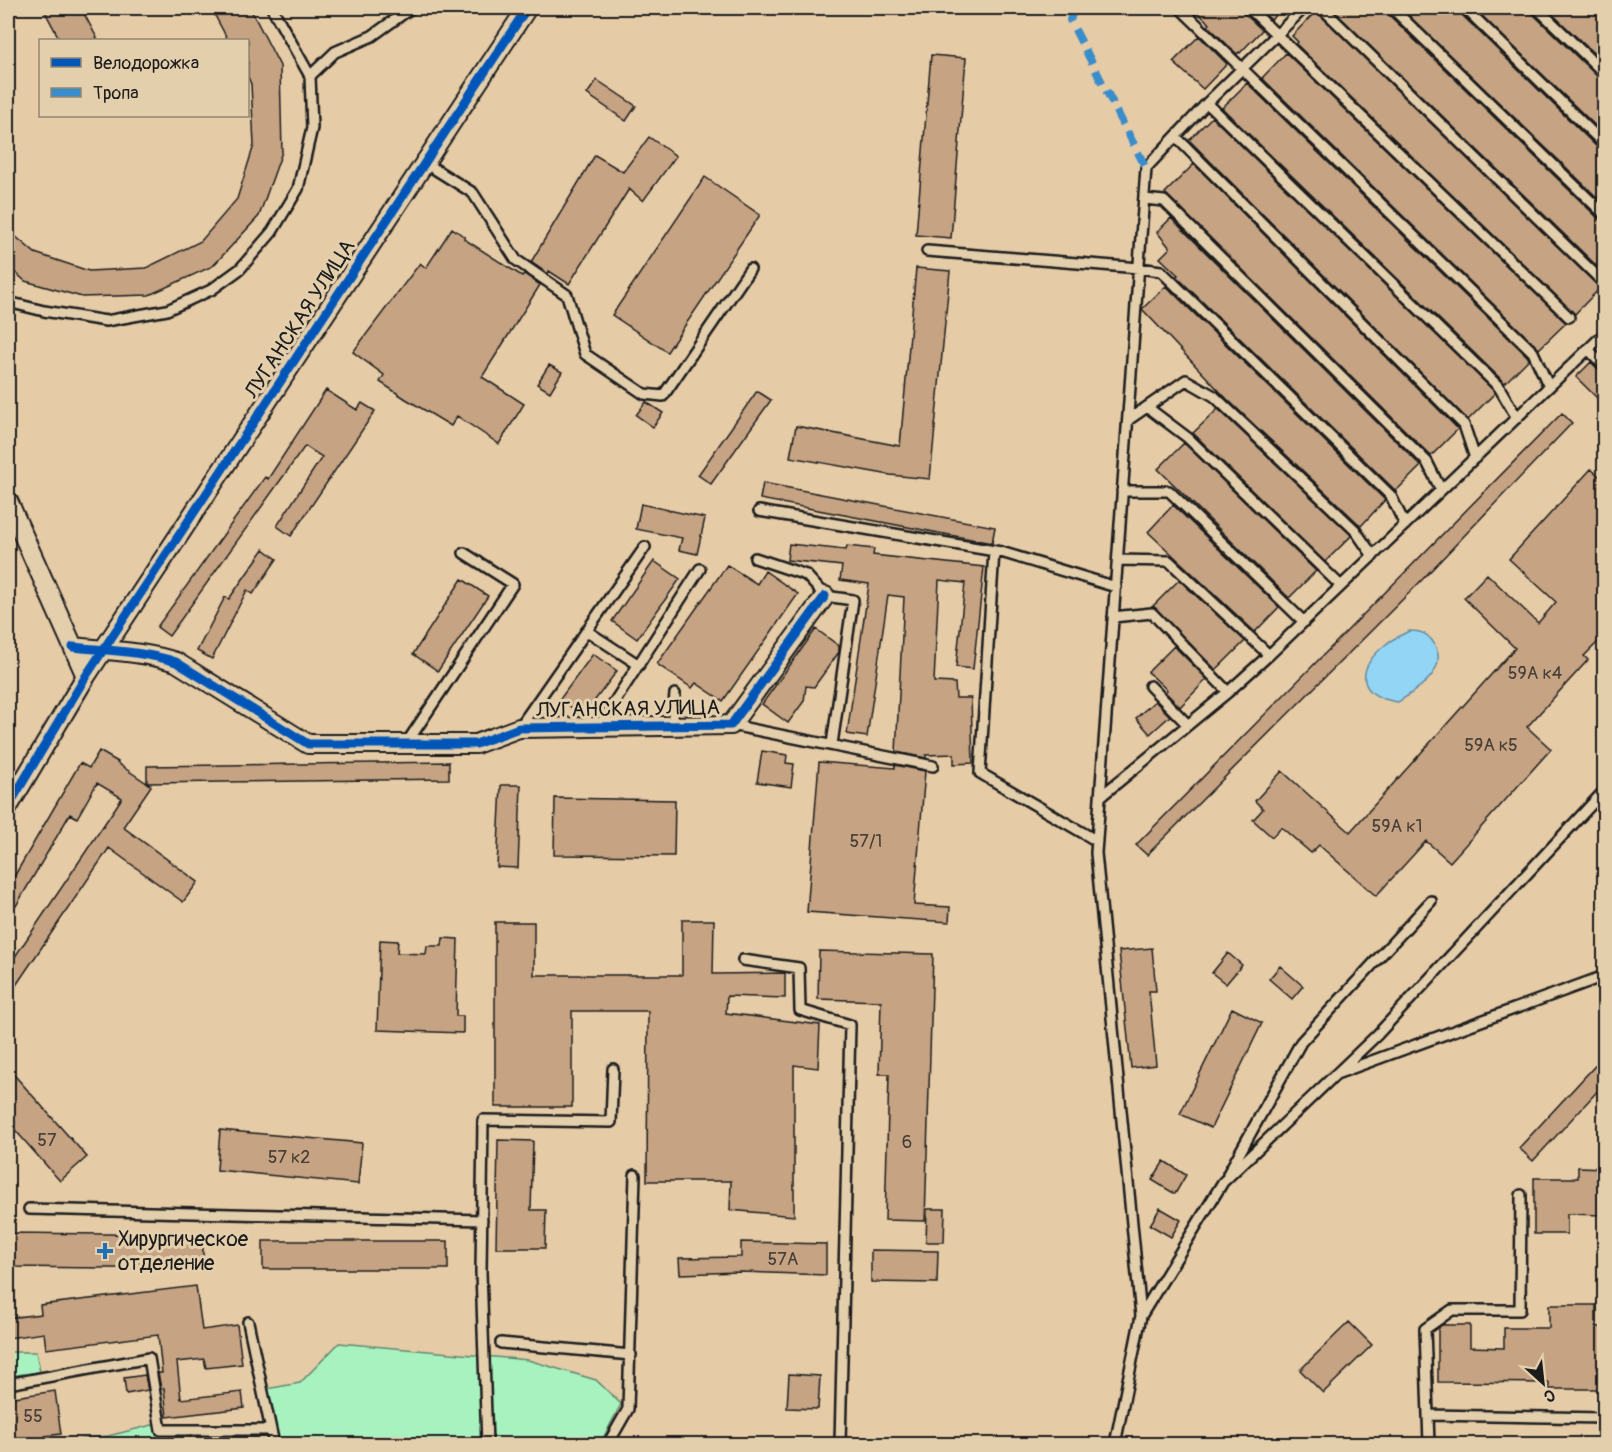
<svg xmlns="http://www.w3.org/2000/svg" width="1612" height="1452" font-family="Pangolin,sans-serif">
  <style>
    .green { fill: #a8f2c0; stroke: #62876e; stroke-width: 1.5 }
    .water { fill: #93d5f5; stroke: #638b9e; stroke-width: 1.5 }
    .building { fill: #c5a383; stroke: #1c1c1c; stroke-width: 1.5 }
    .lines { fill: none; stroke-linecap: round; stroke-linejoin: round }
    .lane-casing { stroke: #1c1c1c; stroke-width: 14 }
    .street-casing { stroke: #1c1c1c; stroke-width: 22 }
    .lane { stroke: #e4cfad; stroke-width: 9 }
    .street { stroke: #e4cfad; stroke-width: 18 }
    .quiet { stroke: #388dca; stroke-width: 8; stroke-dasharray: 15 8; stroke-linecap: butt }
    .cycleway-casing { stroke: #e4cfad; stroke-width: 13 }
    .cycleway { stroke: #0057b8; stroke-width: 9 }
    .poi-dot { fill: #1f6fb2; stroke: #e4cfad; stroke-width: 2 }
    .labels { text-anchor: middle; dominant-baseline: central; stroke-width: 6; stroke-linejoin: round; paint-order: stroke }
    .number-label { font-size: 18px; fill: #463e36 }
    .street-label { font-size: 21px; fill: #1c1c1c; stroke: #e4cfad }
    .poi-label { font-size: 21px; fill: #1c1c1c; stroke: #e4cfad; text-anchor: start }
  </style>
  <rect width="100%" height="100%" fill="#e6cba7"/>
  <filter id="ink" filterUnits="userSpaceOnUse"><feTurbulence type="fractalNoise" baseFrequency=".0167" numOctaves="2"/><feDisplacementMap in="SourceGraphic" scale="12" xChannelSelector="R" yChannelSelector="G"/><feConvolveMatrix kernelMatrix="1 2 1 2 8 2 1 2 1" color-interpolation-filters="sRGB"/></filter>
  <g filter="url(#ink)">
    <path class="green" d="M339,1343L528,1360L596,1380L621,1404L600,1444H280L266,1389L300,1383Z
      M8,1352H36L40,1372L8,1376Z
      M152,1425L181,1440L239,1439L242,1444H72L76,1440L108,1436Z"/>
    <path class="water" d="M1409,631C1420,631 1427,633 1433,642C1451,670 1418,689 1398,702C1357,696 1355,670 1385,645C1391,639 1402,635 1409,631Z"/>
    <path class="building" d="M43,8H81L98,40H60Z
      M211,8H250L280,66L282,152L259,216L213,266L149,295L82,297L25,281L8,266V230L35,253L89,271L146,268L201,241L237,199L254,145L251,84L248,77V40H228Z
      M1193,8H1242L1244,13L1262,30L1240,53L1239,52L1237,54L1208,26L1210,24Z
      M1258,8H1282L1271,20Z
      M1331,8H1385L1387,13L1599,219L1605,221V274Z
      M1401,8H1458L1460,13L1599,149L1605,151V205Z
      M1474,8H1530L1532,13L1599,78L1605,80V135Z
      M1546,8H1605V64Z
      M1316,11L1600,288L1575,314L1296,44L1298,42L1292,36Z
      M1199,36L1227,64L1203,89L1173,62Z
      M1286,53L1566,323L1539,349L1262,78Z
      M931,55L966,58L951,238L916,235Z
      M597,80L636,106L626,121L587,94Z
      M1247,83L1527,356L1529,359L1505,383L1222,108Z
      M1212,117L1494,391L1495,393L1468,420L1189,140Z
      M649,137L676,156L643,201L629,189L569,284L549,271L548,274L531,262L595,155L623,172Z
      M1194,164L1458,429L1431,456L1165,193Z
      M705,177L760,215L667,352L612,315Z
      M1171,218L1421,466L1396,491L1176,276L1178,275L1160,258L1170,248L1157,232Z
      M452,228L465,237L464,239L522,276L524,274L540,285L482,377L524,404L499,444L457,416L451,426L406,399L380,382L384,375L353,352L420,263L426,268Z
      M916,268L950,271L930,479L890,475L790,457L796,426L900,446Z
      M1166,286L1385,500L1361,526L1227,399L1142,309Z
      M1591,362L1600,371L1605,373V406L1576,377Z
      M549,365L562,372L550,392L537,384Z
      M326,390L357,410L362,403L375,411L291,536L277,526L322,457L305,446L169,636L157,627L265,477L268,479Z
      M757,391L771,400L711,484L698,475Z
      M646,402L663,413L653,427L636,415Z
      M1218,409L1350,534L1351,536L1325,562L1193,433Z
      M1562,413L1572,423L1418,584L1147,855L1136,845Z
      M1184,443L1316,571L1290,597H1288L1158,469Z
      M1591,469L1605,481V635L1584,656L1588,660L1527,727L1551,749L1450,862L1426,841L1376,896L1319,845L1311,853L1281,827L1272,837L1253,820L1263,809L1255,801L1282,771L1350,832L1515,648L1464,598L1487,574L1538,623L1556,602L1509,559Z
      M763,483L995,527L992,543L760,499Z
      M641,504L705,518L697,554L679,550L682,538L636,529Z
      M1173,505L1279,607L1255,632L1148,532Z
      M789,544L846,550L847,546L874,549L873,555L984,567L973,669L956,667L965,583L939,580L934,682L955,683L956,698H971L973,763L954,764V754L926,755V758L896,752L904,597L888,595L867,737L847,734L869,584L840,580L842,566L787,560Z
      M264,549L277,559L253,594L247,590L212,659L197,651L225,597L229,599Z
      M654,561L680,579L637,639L612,621Z
      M727,565L757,584L765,571L798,594L723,701L696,683L692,688L657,664Z
      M462,579L488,596L438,671L413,654Z
      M1179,580L1245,641L1216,670L1153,606Z
      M816,629L839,646V652L814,687L806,686L804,701L788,723L762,704Z
      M1174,646L1207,679L1180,707L1165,692L1167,690L1148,672Z
      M593,654L617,671L583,716L560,699Z
      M1155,701L1170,716L1150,734L1136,718Z
      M99,751L118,762L117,763L151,786L123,827L198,882L183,902L109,848L8,997V967L122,798L97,783L77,818L70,814L16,906L8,901V887L80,763L89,768Z
      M762,751L787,755L786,763L794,764L791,787L757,782Z
      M449,762V779L147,783V766Z
      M819,762L895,768V765L925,771L914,905L950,907L949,922L807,912Z
      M501,785H521L518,868L497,867Z
      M555,798L675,800L674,856L554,855Z
      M682,920H714L713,974L785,973V998L727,996L726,1013L820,1025L818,1068L794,1065V1216L730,1210L731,1181H647L648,1011H572V1107H495V922H534V975H682Z
      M443,938L458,939L456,1016H463V1033L377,1030L380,940L398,941L397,953L426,954L427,946H442Z
      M1152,948L1156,991H1149L1156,1065L1131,1068L1119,951Z
      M819,951L933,954L925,1221L885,1220L889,1074H879L881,1001L818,999Z
      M1228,953L1242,965L1226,984L1212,973Z
      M1280,966L1303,986L1292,999L1269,979Z
      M1232,1008L1262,1023L1211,1128L1180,1114Z
      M1605,1055V1083L1533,1161L1519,1148Z
      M8,1068L87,1157L60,1181L8,1122Z
      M220,1130L362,1143L358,1184L217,1170Z
      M498,1140L533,1141L531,1210H546L545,1248H496Z
      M1164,1161L1186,1175L1175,1194L1152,1180Z
      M1578,1167L1605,1168V1215L1567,1214V1234H1534V1178H1578Z
      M1160,1208L1181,1220L1171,1237L1150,1225Z
      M927,1209H945L944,1242H926Z
      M8,1233L203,1235V1269L8,1267Z
      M263,1241H448V1269H263Z
      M741,1242L826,1244V1275L740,1272L680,1274L679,1258L741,1257Z
      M871,1250L938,1251L937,1283L871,1282Z
      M196,1286L202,1330L237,1325L242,1364L206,1368L204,1359L177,1362L181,1399L242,1392L244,1408L167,1417L164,1388L161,1389L158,1373H162L158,1335L46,1349L44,1333L8,1338V1318L41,1314L40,1305Z
      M1549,1305H1596V1327H1605V1389H1549V1383L1438,1382V1328L1442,1325H1470V1347L1504,1348V1328H1549Z
      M1349,1322L1372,1345L1323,1393L1300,1370Z
      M789,1374L820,1376L818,1409L787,1408Z
      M145,1375L148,1390L126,1394L124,1378Z
      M55,1391L61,1434L45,1436L47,1444H28V1439L8,1442V1398Z"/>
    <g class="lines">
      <g class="lane-casing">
        <path id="lane" d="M272,8L310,76
          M1249,8L1569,317
          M1322,8L1604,283
          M1392,8L1604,214
          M1465,8L1604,144
          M1537,8L1604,73
          M1182,10L1533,352L1549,387
          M1207,103L1499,387L1517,418
          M1176,137L1464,425L1475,458
          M425,163L473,193L516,260L567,295L585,354L644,394L663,396L750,269
          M1144,199L1164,201L1427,462L1441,490
          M927,251L1139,268L1161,271L1391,496L1405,525
          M8,302L44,311L106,321L167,310L211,290L240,269L272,232L298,189L312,128L310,76L335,52L372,36L411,8
          M1588,349L1604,366
          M1147,407L1188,438L1341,586
          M1128,420L1186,380L1214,396L1355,530L1373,556
          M1122,491H1169L1304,622
          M759,511L1001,552L1116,587
          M994,551L980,773L1097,841
          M755,558L806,575L825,596L853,600L832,744
          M1118,560L1169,561L1269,655
          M1113,617L1152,613L1228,692
          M587,631L639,665
          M1150,686L1188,725
          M731,725L933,766
          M599,726L700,569
          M672,726L675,694
          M519,728L645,547
          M406,744L513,584L464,553
          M1100,797L1228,692L1269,655L1604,334
          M743,960L799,968L800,1010L850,1025L840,1444
          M1339,1073L1604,976
          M1228,1174L1301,1042L1431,901
          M29,1209L482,1220
          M1141,1316L1223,1182L1377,1035L1604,791
          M248,1322L274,1444
          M501,1343L631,1355
          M8,1384L149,1358L161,1430H271
          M1428,1415L1604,1418
          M487,1444L481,1272L483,1120L611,1122L613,1069
          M608,1444L628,1409L635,1175
          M1115,1444L1141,1316L1096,853L1146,168L1207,103L1304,8
          M1429,1444L1425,1329L1452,1310H1520L1521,1195"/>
      </g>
      <g class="street-casing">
        <path id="street" d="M8,501L86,676
          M73,647C108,651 142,651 176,662L308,744H476L519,728L731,725L825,596
          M8,807L86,676L527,8"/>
      </g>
      <use href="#lane" class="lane"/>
      <use href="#street" class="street"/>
      <path class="quiet" d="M1074,8L1070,20L1146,168"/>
      <g class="cycleway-casing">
        <path id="cycleway" d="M73,647C108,651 142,651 176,662L308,744H476L519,728L731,725L825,596
          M8,807L86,676L527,8"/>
      </g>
      <use href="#cycleway" class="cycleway"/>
    </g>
  </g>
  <path class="poi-dot" d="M102 1242h6v6h6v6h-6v6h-6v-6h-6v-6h6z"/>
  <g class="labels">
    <g class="number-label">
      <text x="1535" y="673">59А к4</text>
      <text x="1491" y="745">59А к5</text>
      <text x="1397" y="826">59А к1</text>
      <text x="866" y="841">57/1</text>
      <text x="47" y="1140">57</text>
      <text x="907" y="1142">6</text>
      <text x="289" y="1157">57 к2</text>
      <text x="783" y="1259">57А</text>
      <text x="33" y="1416">55</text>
    </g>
    <g class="street-label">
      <text transform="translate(300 319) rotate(-57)">ЛУГАНСКАЯ УЛИЦА</text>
      <text transform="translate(628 709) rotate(-1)">ЛУГАНСКАЯ УЛИЦА</text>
    </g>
    <g class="poi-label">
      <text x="118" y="1239">Хирургическое<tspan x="118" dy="24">отделение</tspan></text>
    </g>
  </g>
  <rect width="1612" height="1452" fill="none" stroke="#e4cfad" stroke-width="30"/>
  <rect x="15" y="15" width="1582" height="1422" fill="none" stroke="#1c1c1c" stroke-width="2" filter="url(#ink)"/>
  <rect x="39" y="39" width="210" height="78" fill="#e4cfad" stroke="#948773" stroke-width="1.5"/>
  <rect x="51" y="58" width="30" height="9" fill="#0057b8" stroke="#948773" stroke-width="1.5"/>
  <text x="93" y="69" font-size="18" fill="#1c1c1c">Велодорожка</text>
  <rect x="51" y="88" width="30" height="9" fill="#388dca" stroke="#948773" stroke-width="1.5"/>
  <text x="93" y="99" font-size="18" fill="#1c1c1c">Тропа</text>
  <g transform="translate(1543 1383) rotate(153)" stroke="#e4cfad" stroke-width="4.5" paint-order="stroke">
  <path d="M0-4.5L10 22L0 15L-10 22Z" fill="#1c1c1c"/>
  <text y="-9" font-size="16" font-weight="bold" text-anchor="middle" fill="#1c1c1c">С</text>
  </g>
</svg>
